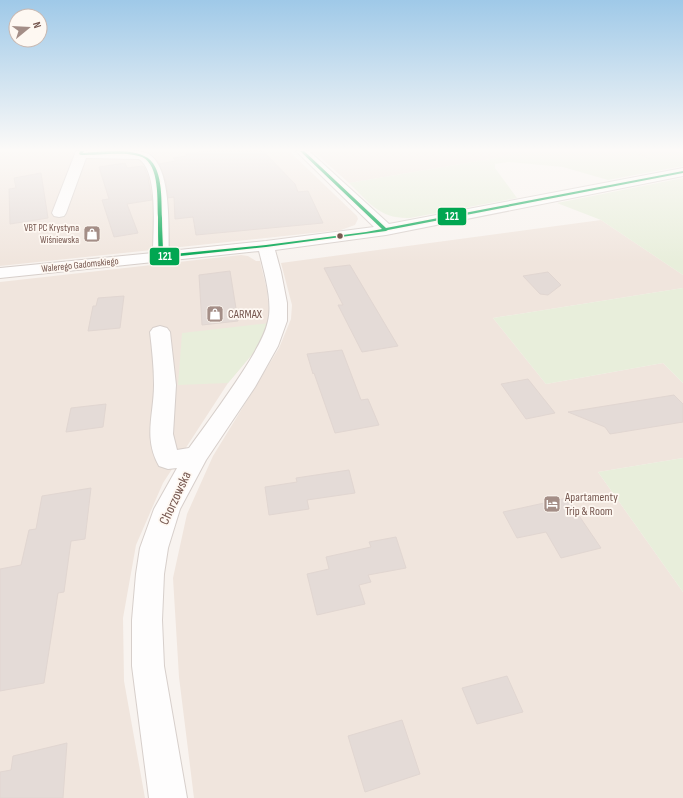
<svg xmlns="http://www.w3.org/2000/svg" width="683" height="798" font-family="'Sofia Sans Condensed',sans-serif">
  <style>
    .residential { fill: #f0e5dd }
    .green { fill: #e8eedb }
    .building { fill: #e4dbd7; stroke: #e1d6d1 }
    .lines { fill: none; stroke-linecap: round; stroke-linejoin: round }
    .minor-casing { stroke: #d7cfcb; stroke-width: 2 }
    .path { stroke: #dad1d0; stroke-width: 1.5; stroke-dasharray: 0.5 2; stroke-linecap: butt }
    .minor { fill: #fefdfd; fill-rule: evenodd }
    .bus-1-casing { stroke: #fef8f2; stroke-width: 3 }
    .bus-1 { fill: #00a651; fill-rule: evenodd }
    .bus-dot { fill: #76574f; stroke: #fef8f2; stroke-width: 1.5 }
    .labels { text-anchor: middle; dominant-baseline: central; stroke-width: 3.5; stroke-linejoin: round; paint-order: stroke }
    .far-poi-label { font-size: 10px; fill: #76574f; stroke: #fef8f2; text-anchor: end }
    .far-street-label { font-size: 10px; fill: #76574f; stroke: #fef8f2 }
    .poi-label { font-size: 12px; fill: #76574f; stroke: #fef8f2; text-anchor: start }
    .near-street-label { font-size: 14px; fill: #76574f; stroke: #fef8f2 }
    .line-badge { stroke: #fef8f2; stroke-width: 1.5 }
    .badge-label { font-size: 11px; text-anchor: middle; font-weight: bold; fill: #fff }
  </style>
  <rect width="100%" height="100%" fill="#f8f3ef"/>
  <path class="residential" d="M0,151H289L357,216L358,219L355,225L341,230L0,266Z
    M313,151H511L514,153L496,158L349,183Z
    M601,220L683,275V288L493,318L546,384L663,363L683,383V458L598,472L683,592V798H194L179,677L173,578L187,514L213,456L279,348L291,319L292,305L281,263Z
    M241,255L248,256L256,261H260L267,290L270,323L260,345L228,383L163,483L136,545L123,618L124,681L145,798H0V282Z"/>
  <path class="green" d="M511,151H679L683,154V166L608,180L563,167L509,162L495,164V168L517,198L410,218C379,219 369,202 349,183L496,158L513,153Z
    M683,178V275L601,220L557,203Z
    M683,288V383L663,363L546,384L493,318Z
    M270,323L260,345L228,383L178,385L182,333Z
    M683,458V592L598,472Z"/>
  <path class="building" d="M208,151H263L295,184L298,192L308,191L323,223L196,235L193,217L175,219L174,197L168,198L166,182L159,164L176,161L173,158L187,156L186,154Z
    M125,163L127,168L143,166L144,167L148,177L152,200L127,204L138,233L114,237L102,200L109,199L99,167Z
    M41,173L48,218L10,224L9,189L16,188L14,178Z
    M350,265L398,346L362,352L338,305H343L324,268Z
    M230,271L238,321L202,325L199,275Z
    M548,272L561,285L548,295L540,294L523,276Z
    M124,296L120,328L88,331L93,306H96L98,298Z
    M342,350L361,400L368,399L379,425L335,433L314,373L313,374L307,354Z
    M528,379L555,413L526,419L501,384Z
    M674,395L683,404V422L610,434L605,427L568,412Z
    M106,404L103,427L66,432L71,408Z
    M349,470L355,493L307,500L309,509L269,515L265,487L297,482L296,478Z
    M91,488L85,539L71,541L64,592L58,593L44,683L0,691V569L21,565L29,530L36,529L42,496Z
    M567,498L601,548L561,558L546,532L517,538L503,512Z
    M396,537L406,568L368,575L371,582L359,585L365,604L317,615L307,574L329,569L326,557L371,547L369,542Z
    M507,676L523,712L477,724L462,688Z
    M402,720L420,774L365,792L348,736Z
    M67,743L63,798H0V772L11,770L13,756Z"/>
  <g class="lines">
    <g class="minor-casing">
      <path id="minor" d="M76,151C92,150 132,148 146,153C172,163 168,227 169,251L266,241L374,227L296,151H309L389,224L683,168V176L386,235L275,250L281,272L287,303V321L278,346L255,387L206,460L180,509L168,548L164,574L162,620L164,666L187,798H149L132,666V620L136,574L140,548L154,509L177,468L168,469L159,466C143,438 154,414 154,385C154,367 152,349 150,332L153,328L160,326L167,328L170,332L176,385L173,434L177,450L189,448C210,419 231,391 250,360C257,348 265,335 268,321C273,302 264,271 259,251L0,278V268L153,253C153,229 159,173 139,159L86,158L66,213L64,216L59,217L54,216L52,213Z"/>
    </g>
    <path class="path" d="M633,151L650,159"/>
    <use href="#minor" class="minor"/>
    <g class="bus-1-casing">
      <path id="bus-1" d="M80,151H84L83,153C102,152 127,148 144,156C164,164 161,201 162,218C162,231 163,243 163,255L266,245L366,232L382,229L300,151H304L386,228L683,171V173L388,230L386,231L266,247L161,258L159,257C158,244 158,230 158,217C157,201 160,165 142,157C127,151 98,155 81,155L79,154Z"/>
    </g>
    <use href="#bus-1" class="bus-1"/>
  </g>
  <linearGradient id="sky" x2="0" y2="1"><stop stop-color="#9fc9e8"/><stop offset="0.57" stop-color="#fcfaf8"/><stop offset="1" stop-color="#fcfaf8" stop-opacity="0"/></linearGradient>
  <rect width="683" height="263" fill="url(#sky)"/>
  <defs>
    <g id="shop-square" transform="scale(0.9)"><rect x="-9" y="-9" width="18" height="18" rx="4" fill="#a48e87" stroke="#fef8f2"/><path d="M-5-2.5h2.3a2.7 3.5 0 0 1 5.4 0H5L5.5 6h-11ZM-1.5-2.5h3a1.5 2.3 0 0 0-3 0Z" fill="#fff"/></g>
    <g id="hotel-square" transform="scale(0.9)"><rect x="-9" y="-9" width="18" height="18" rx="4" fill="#a48e87" stroke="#fef8f2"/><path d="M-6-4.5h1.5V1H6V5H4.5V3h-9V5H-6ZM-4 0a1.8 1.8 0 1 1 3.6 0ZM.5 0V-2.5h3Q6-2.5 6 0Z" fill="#fff"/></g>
  </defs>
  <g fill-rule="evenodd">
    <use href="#shop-square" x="92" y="234"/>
    <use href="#shop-square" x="215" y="314"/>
    <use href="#hotel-square" x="552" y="504"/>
  </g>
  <circle class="bus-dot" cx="340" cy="236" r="3.5"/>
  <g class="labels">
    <g class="far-poi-label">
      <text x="79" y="228">VBT PC Krystyna<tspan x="79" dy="12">Wiśniewska</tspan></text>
    </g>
    <g class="far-street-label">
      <text transform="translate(80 265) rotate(-6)">Walerego Gadomskiego</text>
    </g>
    <g class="poi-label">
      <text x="228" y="314">CARMAX</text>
      <text x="565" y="497">Apartamenty<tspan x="565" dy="14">Trip &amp; Room</tspan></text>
    </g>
    <g class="near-street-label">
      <text transform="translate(175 498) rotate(-65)">Chorzowska</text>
    </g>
  </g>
  <g class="line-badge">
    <rect x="437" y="207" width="30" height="19" rx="4" fill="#00a651"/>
    <rect x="149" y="247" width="31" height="19" rx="4" fill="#00a651"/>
  </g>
  <g class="badge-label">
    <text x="452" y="220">121</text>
    <text x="165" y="260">121</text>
  </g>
  <g transform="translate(28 28) rotate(72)"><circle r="19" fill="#fef8f2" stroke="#c8b8b1"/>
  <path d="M0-3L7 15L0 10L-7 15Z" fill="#a48e87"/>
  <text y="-6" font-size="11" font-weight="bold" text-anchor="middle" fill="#76574f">N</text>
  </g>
</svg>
